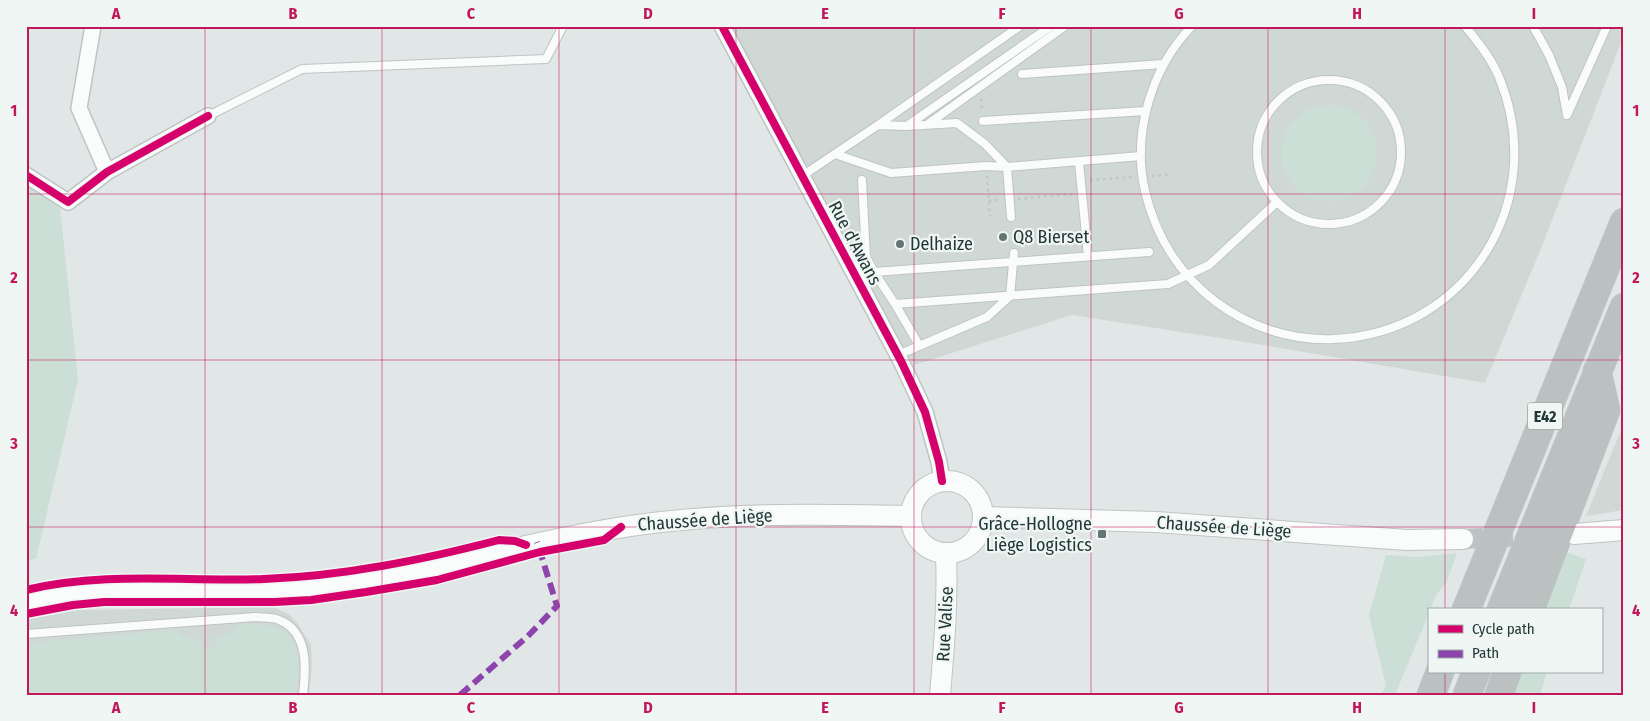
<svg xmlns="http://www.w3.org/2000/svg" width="1650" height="721" font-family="'Fira Sans Condensed',sans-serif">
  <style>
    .built { fill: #d0d8d6 }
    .green { fill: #ccdfd6 }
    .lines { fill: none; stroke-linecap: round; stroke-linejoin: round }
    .secondary-tunnel { stroke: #bbc4c3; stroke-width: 20; stroke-dasharray: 20 10; stroke-linecap: butt }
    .lane-casing { stroke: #bec4c3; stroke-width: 10 }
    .street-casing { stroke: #bec4c3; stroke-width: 18 }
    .secondary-casing { stroke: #bec5c3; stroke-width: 22 }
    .highway-casing { stroke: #bcc3c3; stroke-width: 29 }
    .path { stroke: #bfc7c6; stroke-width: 2.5; stroke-dasharray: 2.5 4; stroke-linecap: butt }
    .lane { stroke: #fafbfb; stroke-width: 8 }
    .street { stroke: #fafbfb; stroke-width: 15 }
    .secondary { stroke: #fafbfb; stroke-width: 20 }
    .highway { stroke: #bac1c0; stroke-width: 26 }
    .quiet { stroke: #8e44ad; stroke-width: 6; stroke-dasharray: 12 6; stroke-linecap: butt }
    .cycleway-casing { stroke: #eff6f4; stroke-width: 11 }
    .cycleway { stroke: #d6006c; stroke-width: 8 }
    .grid { fill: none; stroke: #c2185b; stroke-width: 1; stroke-opacity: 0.55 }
    .poi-dot { fill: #657574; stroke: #eff6f4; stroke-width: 2 }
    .labels { text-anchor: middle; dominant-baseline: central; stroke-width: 4.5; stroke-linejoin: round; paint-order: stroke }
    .shield { fill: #eff6f4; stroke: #60716f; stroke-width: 1 }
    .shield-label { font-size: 16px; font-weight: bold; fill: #223836 }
    .poi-label { font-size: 18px; fill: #223836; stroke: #eff6f4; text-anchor: start }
    .street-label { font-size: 18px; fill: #223836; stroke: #eff6f4 }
    .neatline { fill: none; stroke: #c2185b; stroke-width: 2 }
    .grid-label { font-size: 16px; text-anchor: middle; font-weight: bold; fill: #c2185b }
  </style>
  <rect width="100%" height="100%" fill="#e1e7e6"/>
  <path class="built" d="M731,26H1624V35L1542,246L1485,383L1245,342L1072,315L914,365L785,131Z
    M1624,423V510L1586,516L1607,464Z
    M274,607L290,615L298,624L311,645L312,666L309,695H26V620L77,610Z"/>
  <path class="green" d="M1281 153a48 48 0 1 1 96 0a48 48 0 1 1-96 0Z
    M26,185L60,207L78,380L36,559L26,560Z
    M1563,551L1586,559L1569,610H1541Z
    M1457,553L1446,583L1436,595L1430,610H1429V613L1395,695H1380L1386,686L1369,615L1386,555L1417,557Z
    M255,624C302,627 301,656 296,695H26V643L176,630C183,638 190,640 200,639L201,648L215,647L216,638C224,636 234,634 237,625Z
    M1519,672H1547L1540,695H1510Z"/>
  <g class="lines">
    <path class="secondary-tunnel" d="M1463,539L1544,535"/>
    <g class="lane-casing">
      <path id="lane" d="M1192,26C1151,68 1132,134 1145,191C1156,237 1178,273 1216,302C1250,327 1291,341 1334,339C1468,333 1550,201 1499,77C1491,58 1478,42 1465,26
        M1533,26L1549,55L1562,87L1567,115L1607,26
        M1022,74L1163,64
        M1257 152a72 72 0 1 1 144 0a72 72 0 1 1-144 0Z
        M208,116L302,69L546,59L563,26
        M983,121L1146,111
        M928,124L1065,26
        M878,125L1020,26
        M908,125L1051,26
        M835,154L891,173L986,166L1007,167L1141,156
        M1079,162L1088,256
        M802,176L878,125L906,126L957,123L985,144L1007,167L1011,217
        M862,180L866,257L874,272L1149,252
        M874,272L895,304L1168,284L1209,265L1276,203
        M895,304L919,345
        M898,355L987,317L1010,296L1014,253
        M26,634L255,617C262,618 272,617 279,620C309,632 306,668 303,695"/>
    </g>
    <g class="street-casing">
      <path id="street" d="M93,26L79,108L107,172
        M722,26L901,361L925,412L939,462L942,481
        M26,175L68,202L107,172L208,116"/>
    </g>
    <g class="secondary-casing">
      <path id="secondary" d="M911 517a36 36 0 1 1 72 0a36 36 0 1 1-72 0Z
        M984,517L1156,522L1407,540L1463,539
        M1574,534L1624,530
        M26,602C59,596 91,592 124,590C151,589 178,591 205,591C250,592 294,590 339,584C435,572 528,541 624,527C719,512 815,514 910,516
        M940,695C944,648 948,601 946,554"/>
    </g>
    <g class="highway-casing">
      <path id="highway" d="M1466,610L1624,222
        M1501,610L1624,307
        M1530,610L1606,410L1597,371
        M1431,695L1440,672
        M1467,695L1476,672
        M1499,695L1507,672"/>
    </g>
    <path class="path" d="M981,99L982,111
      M987,176L990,216
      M1152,176L1168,175
      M1090,180L1134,177
      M1018,199L1072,194
      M989,201L1000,200"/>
    <use href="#lane" class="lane"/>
    <use href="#street" class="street"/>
    <use href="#secondary" class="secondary"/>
    <use href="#highway" class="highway"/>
    <path class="quiet" d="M460,695L528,636L557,606L537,542"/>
    <g class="cycleway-casing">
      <path id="cycleway" d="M722,26L901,361L925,412L939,462L942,481
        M26,175L68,202L107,172L208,116
        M26,590C104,571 185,582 264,579C344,576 422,560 499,540L515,541L526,545
        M26,614L73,605L104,602H275L311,600L366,592L437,580L540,552L604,540L621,527"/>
    </g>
    <use href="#cycleway" class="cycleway"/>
  </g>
  <path class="grid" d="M205,26V695M382,26V695M559,26V695M736,26V695M914,26V695M1091,26V695M1268,26V695M1445,26V610M26,194H1624M26,360H1624M26,527H1624M1445,672V695"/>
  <g class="poi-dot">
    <circle cx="1003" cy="237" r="5"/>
    <circle cx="900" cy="244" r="5"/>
    <rect x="1097" y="529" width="10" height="10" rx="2.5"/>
  </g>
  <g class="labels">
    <rect class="shield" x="1527.5" y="402.5" width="35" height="27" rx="4"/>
    <g class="shield-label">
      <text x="1545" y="416">E42</text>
    </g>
    <g class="poi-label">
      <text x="1013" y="237">Q8 Bierset</text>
      <text x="910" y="244">Delhaize</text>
      <text x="1092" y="524" text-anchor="end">Grâce-Hollogne<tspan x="1092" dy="21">Liège Logistics</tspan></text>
    </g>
    <g class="street-label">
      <text transform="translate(855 243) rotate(62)">Rue d'Awans</text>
      <text transform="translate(705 520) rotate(-4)">Chaussée de Liège</text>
      <text transform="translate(1224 527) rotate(4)">Chaussée de Liège</text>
      <text transform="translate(945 624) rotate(-87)">Rue Valise</text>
    </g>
  </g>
  <rect width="1650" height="721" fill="none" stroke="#eff6f4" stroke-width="55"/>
  <rect x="1428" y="608" width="175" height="65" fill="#eff6f4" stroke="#9daaa8"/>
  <rect x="1438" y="625" width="25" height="8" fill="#d6006c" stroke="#9daaa8"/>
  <text x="1472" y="634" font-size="15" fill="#223836">Cycle path</text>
  <rect x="1438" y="650" width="25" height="8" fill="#8e44ad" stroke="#9daaa8"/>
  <text x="1472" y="658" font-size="15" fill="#223836">Path</text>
  <rect x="28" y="28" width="1594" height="666" class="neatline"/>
  <g class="grid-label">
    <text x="116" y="19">A</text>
    <text x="293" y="19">B</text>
    <text x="471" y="19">C</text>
    <text x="648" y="19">D</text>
    <text x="825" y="19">E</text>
    <text x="1002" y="19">F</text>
    <text x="1179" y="19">G</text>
    <text x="1357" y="19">H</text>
    <text x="1534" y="19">I</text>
    <text x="14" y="116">1</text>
    <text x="1636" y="116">1</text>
    <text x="14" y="283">2</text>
    <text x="1636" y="283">2</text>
    <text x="14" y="449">3</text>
    <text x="1636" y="449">3</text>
    <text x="14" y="616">4</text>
    <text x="1636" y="616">4</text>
    <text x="116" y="713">A</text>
    <text x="293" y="713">B</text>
    <text x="471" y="713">C</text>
    <text x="648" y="713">D</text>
    <text x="825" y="713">E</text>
    <text x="1002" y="713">F</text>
    <text x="1179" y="713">G</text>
    <text x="1357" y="713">H</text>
    <text x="1534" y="713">I</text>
  </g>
</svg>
